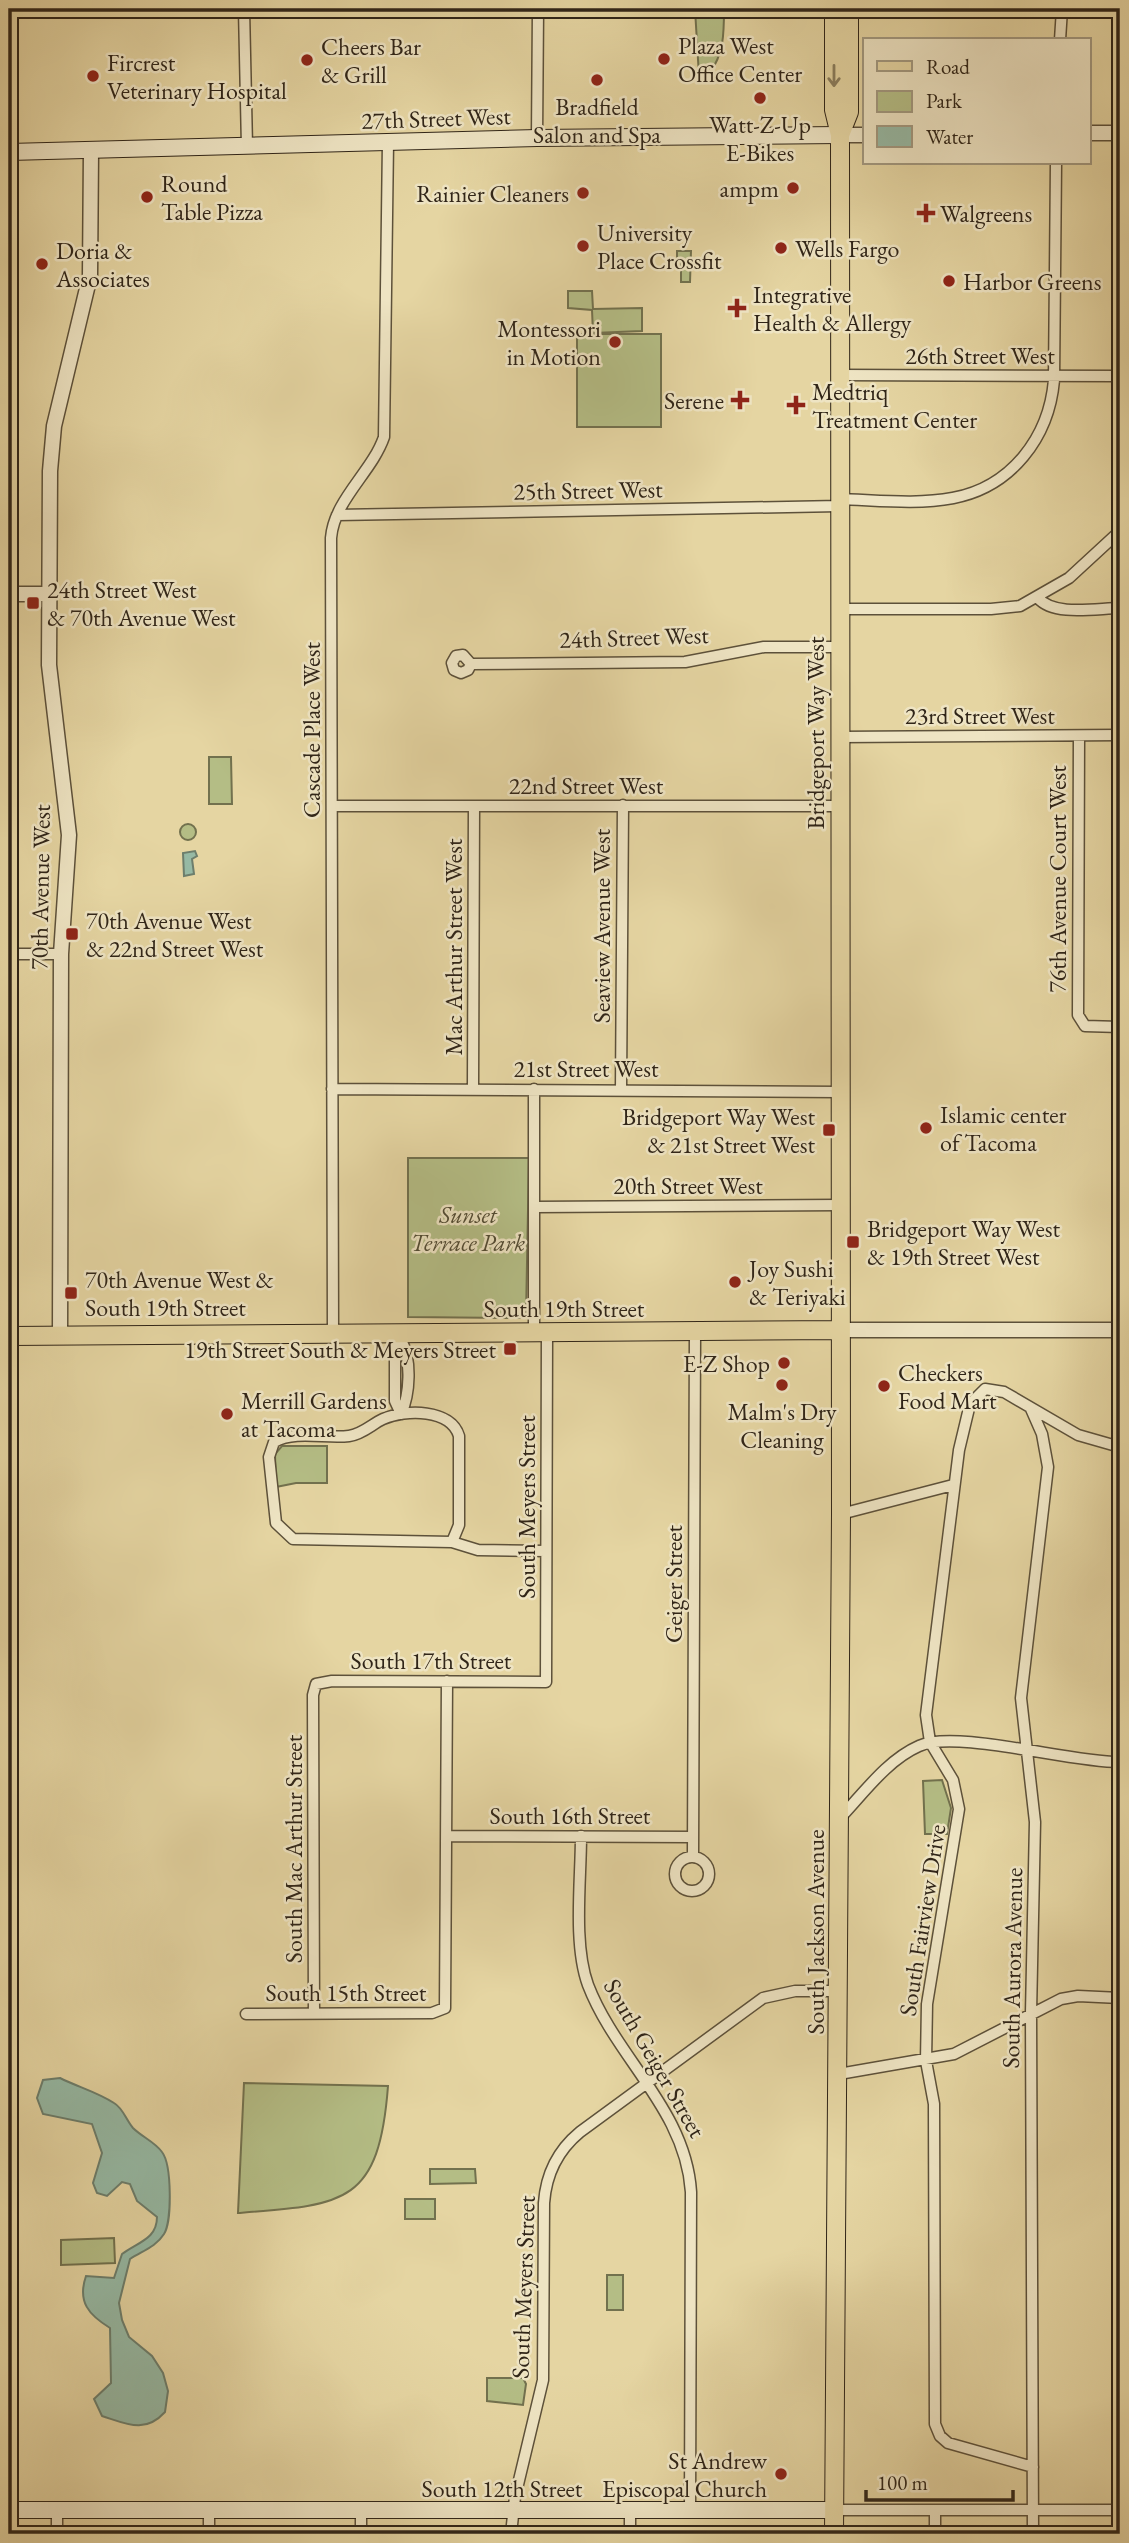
<svg xmlns="http://www.w3.org/2000/svg" width="1129" height="2543" font-family="'EB Garamond',serif">
  <style>
    .green { fill: #b4bd85; stroke: #72714e; stroke-width: 2 }
    .water { fill: #96b9a4; stroke: #6d7e6c; stroke-width: 2 }
    .lines { fill: none; stroke-linecap: round; stroke-linejoin: round }
    .minor-casing { stroke: #5d513a; stroke-width: 13 }
    .tertiary-casing { stroke: #5d513a; stroke-width: 17 }
    .secondary-casing { stroke: #302518; stroke-width: 18 }
    .primary-casing { stroke: #302518; stroke-width: 20 }
    .minor { stroke: #eee4c3; stroke-width: 10 }
    .tertiary { stroke: #eee4c3; stroke-width: 14 }
    .secondary { stroke: #eee4c3; stroke-width: 16 }
    .primary { stroke: #e5d5a2; stroke-width: 18 }
    .oneway { stroke: #8a7d5d }
    .poi-dot { fill: #8f2418; stroke: #eee4c3; stroke-width: 2.5 }
    .labels { text-anchor: middle; dominant-baseline: central; stroke-width: 5; stroke-linejoin: round; paint-order: stroke }
    .poi-label { font-size: 24px; fill: #302518; stroke: #eee4c3; text-anchor: start }
    .street-label { font-size: 24px; fill: #302518; stroke: #eee4c3 }
    .park-label { font-size: 24px; font-style: italic; fill: #514b33; stroke: #eee4c3 }
  </style>
  <rect width="100%" height="100%" fill="#e5d5a2"/>
  <filter id="stains"><feTurbulence type="fractalNoise" baseFrequency=".00286" numOctaves="4"/><feColorMatrix values="0 0 0 0 .2 0 0 0 0 .09 0 0 0 0 .02 0 0 0 .5 -.17"/></filter>
  <radialGradient id="worn" r=".72"><stop offset=".6" stop-color="#630" stop-opacity="0"/><stop offset="1" stop-color="#630" stop-opacity=".3"/></radialGradient>
  <path class="green" d="M695,9H724C724,33 724,54 709,74L699,76Z
    M677,251H691L690,282H681V259H677Z
    M568,291H592L593,309L642,308V331L593,333L592,310L568,308Z
    M577,334H661V427H577Z
    M209,757H231L232,804H209Z
    M180 832a8 8 0 1 1 16 0a8 8 0 1 1-16 0Z
    M408,1158H529L526,1315L519,1318L408,1317Z
    M282,1446H327V1483H296L276,1487L275,1454Z
    M942,1780L951,1808L947,1834H925L923,1781Z
    M244,2083L388,2086C379,2204 345,2205 238,2213Z
    M430,2169H475L476,2183L430,2184Z
    M405,2199H435V2219H405Z
    M114,2238L115,2263L61,2265V2240Z
    M607,2275H623V2310H607Z
    M487,2378H523L526,2384L523,2405L487,2401Z"/>
  <path class="water" d="M195,851L197,856L192,859L194,874L184,876L183,853Z
    M60,2078C78,2087 97,2092 114,2103C123,2108 126,2120 133,2128C142,2137 155,2142 162,2152C172,2165 172,2222 164,2234C156,2247 142,2251 130,2259L119,2303L122,2320L129,2337L152,2356L163,2373L168,2391L165,2412C145,2434 127,2424 102,2416L94,2399L111,2383L110,2328C89,2315 77,2302 86,2276L114,2278L122,2254C138,2242 157,2239 157,2217L137,2201L130,2184L122,2182L107,2196L97,2193L93,2183L102,2153L92,2124L43,2114L37,2098L43,2080Z"/>
  <g class="lines">
    <g class="minor-casing">
      <path id="minor" d="M244,9L247,147
        M1060,40L1062,9
        M537,138L538,9
        M840,375L1120,376
        M839,499C876,500 917,505 953,498C1011,487 1049,438 1054,380L1056,163
        M337,515L839,506
        M1038,598C1054,617 1098,608 1120,608
        M839,609H991L1020,606L1069,578L1120,531
        M471,664L468,670L461,673L454,670L452,663L456,656L463,655L471,664L685,662L764,647H839
        M1079,736L1078,1015L1085,1026L1120,1027
        M840,737L1120,735
        M332,806H840
        M9,954H61
        M473,1088L474,806
        M332,1089L840,1092
        M534,1089V1332
        M621,1090L623,805
        M536,1207L840,1205
        M333,1333L331,538C334,500 372,472 384,437L388,142
        M401,1333L395,1351V1401L401,1414
        M401,1340C412,1360 410,1394 401,1414
        M1031,1409L1042,1434L1048,1467L1021,1698L1035,1822L1031,2013L1033,2534
        M841,1514L953,1485
        M452,1542L459,1525V1436C451,1409 406,1409 383,1419C372,1424 363,1434 349,1436C326,1439 296,1430 274,1442L269,1457L276,1523L293,1539L452,1542L478,1550L546,1551
        M840,1818C863,1794 887,1760 919,1746C955,1729 1073,1763 1120,1762
        M447,1836L693,1837
        M581,1836C581,1881 573,1944 588,1985C616,2058 686,2110 691,2192L690,2511
        M693,1857L695,1332
        M675 1874a17 17 0 1 1 34 0a17 17 0 1 1-34 0Z
        M246,2014L432,2013L445,2008L447,1681
        M314,2014L313,1695L316,1684L332,1681L546,1682L547,1332
        M839,2074L954,2054L1061,1999L1078,1996L1120,1998
        M1033,2467L948,2443L940,2436L935,2424L934,2104L926,2061L927,2004L959,1809L953,1780L930,1742L926,1715L959,1450L970,1404L985,1389L1004,1392L1078,1435L1120,1447
        M209,2510V2534
        M834,2510H1120
        M630,2511V2534
        M57,2534V2510
        M361,2534V2511
        M511,2534L515,2497L543,2380L544,2203C546,2174 557,2151 580,2132L763,1998L795,1991H839
        M935,2534V2511"/>
    </g>
    <g class="tertiary-casing">
      <path id="tertiary" d="M1089,133H1120
        M840,135H865
        M9,594H49
        M841,1330H1120
        M60,1335L61,954L69,835L49,665L50,471L54,426L90,276L91,151"/>
    </g>
    <g class="secondary-casing">
      <path id="secondary" d="M9,152L537,138L840,135
        M9,2510H834"/>
    </g>
    <g class="primary-casing">
      <path id="primary" d="M834,9V110L840,135L841,1514L834,2534
        M840,135L849,112V9
        M9,1336L841,1330"/>
    </g>
    <use href="#minor" class="minor"/>
    <use href="#tertiary" class="tertiary"/>
    <use href="#secondary" class="secondary"/>
    <use href="#primary" class="primary"/>
  </g>
  <defs><path id="oneway-shaft" d="M-6 0H5M1.5-3L5.5 0L1.5 3" fill="none" stroke-width="1.6" stroke-linecap="round" stroke-linejoin="round" transform="scale(1.75)"/></defs>
  <use class="oneway" href="#oneway-shaft" transform="translate(834 76) rotate(90)"/>
  <g class="poi-dot">
    <circle cx="664" cy="59" r="7"/>
    <circle cx="307" cy="60" r="7"/>
    <circle cx="93" cy="76" r="7"/>
    <circle cx="597" cy="80" r="7"/>
    <circle cx="760" cy="98" r="7"/>
    <circle cx="793" cy="188" r="7"/>
    <circle cx="583" cy="193" r="7"/>
    <circle cx="147" cy="197" r="7"/>
    <path d="M922.5 202.5h7v7h7v7h-7v7h-7v-7h-7v-7h7z"/>
    <circle cx="583" cy="246" r="7"/>
    <circle cx="781" cy="248" r="7"/>
    <circle cx="42" cy="264" r="7"/>
    <circle cx="949" cy="281" r="7"/>
    <path d="M733.5 297.5h7v7h7v7h-7v7h-7v-7h-7v-7h7z"/>
    <circle cx="615" cy="342" r="7"/>
    <path d="M736.5 389.5h7v7h7v7h-7v7h-7v-7h-7v-7h7z"/>
    <path d="M792.5 394.5h7v7h7v7h-7v7h-7v-7h-7v-7h7z"/>
    <rect x="26" y="596" width="14" height="14" rx="3.5"/>
    <rect x="65" y="927" width="14" height="14" rx="3.5"/>
    <circle cx="926" cy="1128" r="7"/>
    <rect x="822" y="1123" width="14" height="14" rx="3.5"/>
    <rect x="846" y="1235" width="14" height="14" rx="3.5"/>
    <circle cx="735" cy="1282" r="7"/>
    <rect x="64" y="1286" width="14" height="14" rx="3.5"/>
    <rect x="503" y="1342" width="14" height="14" rx="3.5"/>
    <circle cx="784" cy="1363" r="7"/>
    <circle cx="782" cy="1385" r="7"/>
    <circle cx="884" cy="1386" r="7"/>
    <circle cx="227" cy="1414" r="7"/>
    <circle cx="781" cy="2474" r="7"/>
  </g>
  <g class="labels">
    <g class="poi-label">
      <text x="678" y="45">Plaza West<tspan x="678" dy="28">Office Center</tspan></text>
      <text x="321" y="46">Cheers Bar<tspan x="321" dy="28">&amp; Grill</tspan></text>
      <text x="107" y="62">Fircrest<tspan x="107" dy="28">Veterinary Hospital</tspan></text>
      <text x="597" y="106" text-anchor="middle">Bradfield<tspan x="597" dy="28">Salon and Spa</tspan></text>
      <text x="760" y="124" text-anchor="middle">Watt-Z-Up<tspan x="760" dy="28">E-Bikes</tspan></text>
      <text x="161" y="183">Round<tspan x="161" dy="28">Table Pizza</tspan></text>
      <text x="779" y="188" text-anchor="end">ampm</text>
      <text x="569" y="193" text-anchor="end">Rainier Cleaners</text>
      <text x="940" y="213">Walgreens</text>
      <text x="597" y="232">University<tspan x="597" dy="28">Place Crossfit</tspan></text>
      <text x="795" y="248">Wells Fargo</text>
      <text x="56" y="250">Doria &amp;<tspan x="56" dy="28">Associates</tspan></text>
      <text x="963" y="281">Harbor Greens</text>
      <text x="753" y="294">Integrative<tspan x="753" dy="28">Health &amp; Allergy</tspan></text>
      <text x="601" y="328" text-anchor="end">Montessori<tspan x="601" dy="28">in Motion</tspan></text>
      <text x="812" y="391">Medtriq<tspan x="812" dy="28">Treatment Center</tspan></text>
      <text x="724" y="400" text-anchor="end">Serene</text>
      <text x="47" y="589">24th Street West<tspan x="47" dy="28">&amp; 70th Avenue West</tspan></text>
      <text x="86" y="920">70th Avenue West<tspan x="86" dy="28">&amp; 22nd Street West</tspan></text>
      <text x="940" y="1114">Islamic center<tspan x="940" dy="28">of Tacoma</tspan></text>
      <text x="815" y="1116" text-anchor="end">Bridgeport Way West<tspan x="815" dy="28">&amp; 21st Street West</tspan></text>
      <text x="867" y="1228">Bridgeport Way West<tspan x="867" dy="28">&amp; 19th Street West</tspan></text>
      <text x="749" y="1268">Joy Sushi<tspan x="749" dy="28">&amp; Teriyaki</tspan></text>
      <text x="85" y="1279">70th Avenue West &amp;<tspan x="85" dy="28">South 19th Street</tspan></text>
      <text x="496" y="1349" text-anchor="end">19th Street South &amp; Meyers Street</text>
      <text x="770" y="1363" text-anchor="end">E-Z Shop</text>
      <text x="898" y="1372">Checkers<tspan x="898" dy="28">Food Mart</tspan></text>
      <text x="241" y="1400">Merrill Gardens<tspan x="241" dy="28">at Tacoma</tspan></text>
      <text x="782" y="1411" text-anchor="middle">Malm's Dry<tspan x="782" dy="28">Cleaning</tspan></text>
      <text x="767" y="2460" text-anchor="end">St Andrew<tspan x="767" dy="28">Episcopal Church</tspan></text>
    </g>
    <g class="street-label">
      <text transform="translate(436 118) rotate(-2)">27th Street West</text>
      <text x="980" y="355">26th Street West</text>
      <text transform="translate(588 490) rotate(-1)">25th Street West</text>
      <text transform="translate(634 637) rotate(-2)">24th Street West</text>
      <text x="980" y="715">23rd Street West</text>
      <text transform="translate(311 730) rotate(-90)">Cascade Place West</text>
      <text transform="translate(815 733) rotate(-90)">Bridgeport Way West</text>
      <text x="586" y="785">22nd Street West</text>
      <text transform="translate(1057 879) rotate(-90)">76th Avenue Court West</text>
      <text transform="translate(40 887) rotate(-89)">70th Avenue West</text>
      <text transform="translate(601 926) rotate(-90)">Seaview Avenue West</text>
      <text transform="translate(453 947) rotate(-90)">Mac Arthur Street West</text>
      <text x="586" y="1068">21st Street West</text>
      <text x="688" y="1185">20th Street West</text>
      <text x="564" y="1308">South 19th Street</text>
      <text transform="translate(526 1507) rotate(-90)">South Meyers Street</text>
      <text transform="translate(673 1584) rotate(-90)">Geiger Street</text>
      <text x="431" y="1660">South 17th Street</text>
      <text x="570" y="1815">South 16th Street</text>
      <text transform="translate(293 1849) rotate(-90)">South Mac Arthur Street</text>
      <text transform="translate(922 1920) rotate(-81)">South Fairview Drive</text>
      <text transform="translate(815 1932) rotate(-90)">South Jackson Avenue</text>
      <text transform="translate(1012 1968) rotate(-89)">South Aurora Avenue</text>
      <text x="346" y="1992">South 15th Street</text>
      <text transform="translate(655 2058) rotate(60)">South Geiger Street</text>
      <text transform="translate(523 2287) rotate(-88)">South Meyers Street</text>
      <text x="502" y="2488">South 12th Street</text>
    </g>
    <g class="park-label">
      <text x="468" y="1214">Sunset<tspan x="468" dy="28">Terrace Park</tspan></text>
    </g>
  </g>
  <rect width="1129" height="2543" fill="none" stroke="#e5d5a2" stroke-width="35"/>
  <rect x="10" y="10" width="1108" height="2522" fill="none" stroke="#302518" stroke-width="3.5"/>
  <rect x="18" y="18" width="1094" height="2508" fill="none" stroke="#302518" stroke-width="2"/>
  <rect x="863" y="38" width="228" height="126" fill="#eee4c3" stroke="#a2987f" stroke-width="2"/>
  <rect x="877" y="61" width="35" height="10" fill="#e5d5a2" stroke="#a2987f" stroke-width="2"/>
  <text x="926" y="74" font-size="21" fill="#302518">Road</text>
  <rect x="877" y="91" width="35" height="21" fill="#b4bd85" stroke="#a2987f" stroke-width="2"/>
  <text x="926" y="108" font-size="21" fill="#302518">Park</text>
  <rect x="877" y="126" width="35" height="21" fill="#96b9a4" stroke="#a2987f" stroke-width="2"/>
  <text x="926" y="144" font-size="21" fill="#302518">Water</text>
  <path d="M866 2490v10h147v-10" fill="none" stroke="#302518" stroke-width="3.5"/>
  <text x="877" y="2490" font-size="21" fill="#302518" stroke="#eee4c3" stroke-width="5" paint-order="stroke">100 m</text>
  <rect width="100%" height="100%" filter="url(#stains)"/>
  <rect width="100%" height="100%" fill="url(#worn)"/>
</svg>
